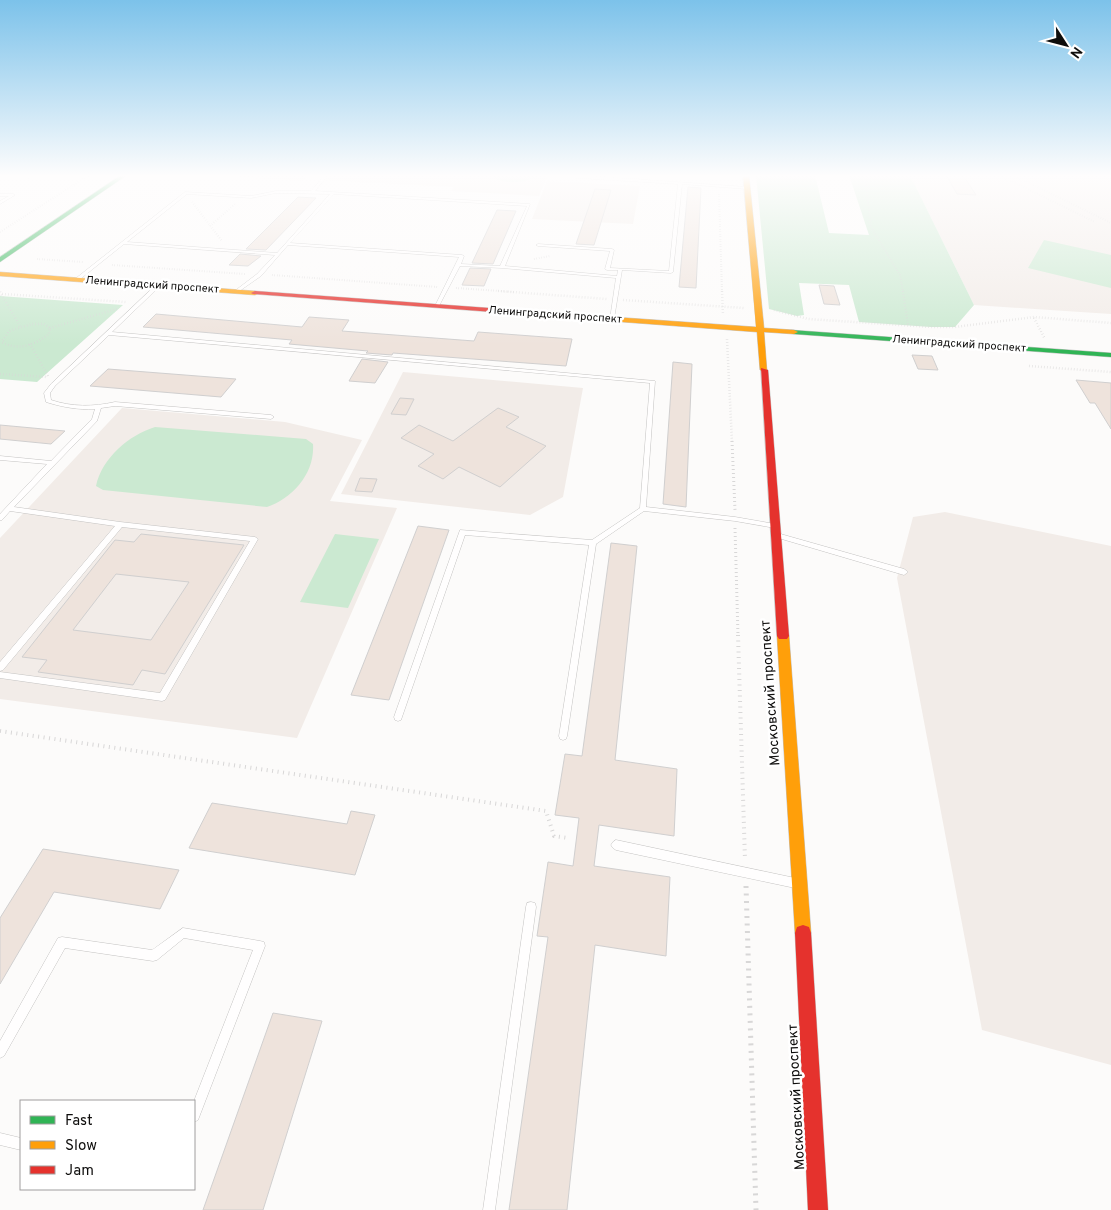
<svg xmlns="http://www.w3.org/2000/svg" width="1111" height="1210" font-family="Overpass,sans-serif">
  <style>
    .built { fill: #f2ece8 }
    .green { fill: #cbe9d1 }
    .building { fill: #eee3dc; stroke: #d0cfcf; fill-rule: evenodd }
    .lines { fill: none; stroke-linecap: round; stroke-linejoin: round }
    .lane-casing { stroke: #c4c3c2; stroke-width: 1 }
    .fast-casing { stroke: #c4c3c2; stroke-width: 1 }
    .slow-casing { stroke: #c4c3c2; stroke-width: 1 }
    .jam-casing { stroke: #c4c3c2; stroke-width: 1 }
    .path-far4 { stroke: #d8d7d7; stroke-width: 2; stroke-dasharray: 0.5 2; stroke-linecap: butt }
    .path-far3 { stroke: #d8d7d7; stroke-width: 2.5; stroke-dasharray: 0.5 2.5; stroke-linecap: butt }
    .path-far2 { stroke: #d8d7d7; stroke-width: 3; stroke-dasharray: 1 3; stroke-linecap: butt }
    .path-far1 { stroke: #d8d7d7; stroke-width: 4; stroke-dasharray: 1 4.5; stroke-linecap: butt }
    .path { stroke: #d8d7d7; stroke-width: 5; stroke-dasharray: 2 5.5; stroke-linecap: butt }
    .lane { fill: #fffefe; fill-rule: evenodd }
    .fast { fill: #30b455; fill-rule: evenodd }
    .slow { fill: #ff9f0a; fill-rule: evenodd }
    .jam { fill: #e5322d; fill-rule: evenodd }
    .labels { text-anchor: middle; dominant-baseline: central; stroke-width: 5; stroke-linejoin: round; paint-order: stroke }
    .far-street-label { font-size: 11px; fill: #0e0d0c; stroke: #fff }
    .street-label { font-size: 14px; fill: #0e0d0c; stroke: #fff }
  </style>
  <rect width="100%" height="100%" fill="#fcfbfa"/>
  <path class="built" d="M241,175H308L303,181L239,177Z
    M324,175H548L539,196L451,191L454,187L320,180Z
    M910,175H1111V314L974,305Z
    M547,181L640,186L633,224L532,219Z
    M403,372L583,388L563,497L530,515L341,494Z
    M122,408L285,422L362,440L330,501L397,508L297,738L0,699V538Z
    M945,512L1111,546V1065L982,1030L897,578L913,517Z"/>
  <path class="green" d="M490,175H539C526,184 502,185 490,175Z
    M756,175H815L829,233L869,235L849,175H910L974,305L955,327H931L859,322L849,285L799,283L804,315L797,316L769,309Z
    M1044,240L1111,255V288L1028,268Z
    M0,296L123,305L37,382L0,379Z
    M155,427L306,439L313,444C315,473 293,498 267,507L103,490L96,486C102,458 129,435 155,427Z
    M335,534L379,539L348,608L300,602Z"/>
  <path class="building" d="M946,175H963L976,195L957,194Z
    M688,187L701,188L696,288L679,287Z
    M595,189L611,190L594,245L576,244Z
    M298,197L316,198L266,250L246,249Z
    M497,210L516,211L493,264L472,263Z
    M240,254L261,256L248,266L229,265Z
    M470,268L491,269L484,286L462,285Z
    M819,285L834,286L840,305L824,304Z
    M156,314L302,327L309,317L349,320L342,331L474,341L478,332L572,339L566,366L393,353L392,355L366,353L368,351L289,344L292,340L143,327Z
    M912,355L932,356L938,370L918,369Z
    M362,359L388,362L375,383L349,381Z
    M673,362L692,364L686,507L663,504Z
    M108,369L236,379L221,397L90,386Z
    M1076,380L1111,383V429L1095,403H1090Z
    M400,398L414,399L406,415L391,414Z
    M498,408L519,417L506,427L546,446L500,487L459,467L443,479L418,466L434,454L401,438L419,425L453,441Z
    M0,425L65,431L51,444L0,439Z
    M360,478L377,479L372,492L355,491Z
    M418,526L449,530L389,700L351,695Z
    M141,534L244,545L165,674L142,670L133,685L38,672L47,660L22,657L115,540L134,542ZM116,574L189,582L151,640L73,630Z
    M611,543L637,546L615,760L677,769L674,836L599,825L594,866L670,877L666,956L595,945L567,1210H509L548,937L537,936L548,862L573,866L579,818L555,815L565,754L582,756Z
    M212,803L347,824L351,811L375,815L355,875L189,848Z
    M43,849L179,870L160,909L54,892L0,984V918Z
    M273,1013L322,1021L263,1210H203Z"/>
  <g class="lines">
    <g class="lane-casing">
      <path id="lane" d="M29,175H32L29,178L27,177Z
        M325,175H328L315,191L530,204L505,266L617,276L618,270H607L605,269L610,251L538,246L536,245L538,244L612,249L614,250L610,268L669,271L678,184L577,178L575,177L576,175L747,187L749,188L747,189L682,184L673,272L671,273L622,270L614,319L612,320L610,319L616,278L502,268L460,266L439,306L435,307V306L459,257L288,245L261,276L238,292H236V290L257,274L275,255L124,244L79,280L75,279L185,192L251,196L276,191H311ZM276,193L330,194L277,253L127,242L187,194L251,198ZM334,194L527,206L500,266L461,264L464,256L462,255L290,243Z
        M0,194H13L15,195L0,204V201L9,196H0Z
        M156,285L160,286L112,332L655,381L646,507L735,517L775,524L778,526L775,528L735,521L644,511L596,544L567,736L566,739L563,740L560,739L559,736L589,545L465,535L402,717L401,720L398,721L395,720L394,717L460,530L592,540L640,508L650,383L109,335L55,386L50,393L51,400C72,407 93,407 115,402L271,415L274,417L271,419L115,406L101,408L97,421L14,507L120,522L255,537L258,539L165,700L162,701L0,678V672L160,693L250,541L122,527L3,670L0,671V662L115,526L10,511L2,520H0V514L47,464L0,460V456L51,461L92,419L95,409C78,410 62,407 46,402L44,393L51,384Z
        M775,533H777L904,569L908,572L904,575L775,537L774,535Z
        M616,840L795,878L799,879L800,883L799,887L795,888L616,850L613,848L611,845L613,842Z
        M531,902L535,903L536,907L495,1210H483L526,907L527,903Z
        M183,928L260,941L264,942L265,946L198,1120L194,1122V1101L253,950L184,938L157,960L153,961L65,948L4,1056L0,1058V1041L58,938L62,937L152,950Z
        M0,1133L21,1138V1150L0,1145Z"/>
    </g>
    <g class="fast-casing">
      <path id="fast" d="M121,175H127L0,262V257Z
        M791,330L1111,353V357L794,334L790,332Z"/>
    </g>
    <g class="slow-casing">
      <path id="slow" d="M743,175H749L764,328L794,330L798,332L794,334L764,332L767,372L760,370L757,332L582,319V315H585L756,327Z
        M0,272L255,291L259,293L255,295L0,276Z
        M783,631L787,633L789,636L811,933L809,939L803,941L797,939L795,933L777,636L779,633Z"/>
    </g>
    <g class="jam-casing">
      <path id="jam" d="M255,291L585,315L589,317L585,319L253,294L251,293Z
        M761,368L768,370L789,636L787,639H779L777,636Z
        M803,925L809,927L811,933L828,1210H808L795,933L797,927Z"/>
    </g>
    <path class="path-far4" d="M859,175L866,185L871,227L900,275L903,292
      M999,175L1095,222
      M1013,175L1111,223
      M719,194L722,292
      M192,202L222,241
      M210,226L235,204
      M0,232L89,175
      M37,259L83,262
      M534,259L550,256
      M112,265L245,274
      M272,275L438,287
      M456,288L515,292"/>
    <path class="path-far3" d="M498,291L607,299
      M722,291L723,315
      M903,291L908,326
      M0,292L20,326
      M2,294L126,302
      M623,300L744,308
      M774,310L808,319L931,327H955L1034,317L1111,323
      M1034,318L1045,339
      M32,324H44L50,328L49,334C36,344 18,352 2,342L9,331Z
      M50,328L117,309
      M727,339L732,442
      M30,344L48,376
      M1029,366L1111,372
      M0,374L47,377"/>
    <path class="path-far2" d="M732,441L735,510
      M735,528L738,636"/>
    <path class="path-far1" d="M738,635L745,860
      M0,731L546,811L554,836L568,838"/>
    <path class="path" d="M746,886L756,1210"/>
    <use href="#lane" class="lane"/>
    <use href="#fast" class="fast"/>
    <use href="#slow" class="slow"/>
    <use href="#jam" class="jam"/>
  </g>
  <linearGradient id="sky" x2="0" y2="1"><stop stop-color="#7cc2ea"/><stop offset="0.51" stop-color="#fefdfd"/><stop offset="1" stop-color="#fefdfd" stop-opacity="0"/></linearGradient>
  <rect width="1111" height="345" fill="url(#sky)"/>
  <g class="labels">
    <g class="far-street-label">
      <text transform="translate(152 285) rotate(4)">Ленинградский проспект</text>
      <text transform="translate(555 315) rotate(4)">Ленинградский проспект</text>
      <text transform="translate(959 344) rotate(4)">Ленинградский проспект</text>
    </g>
    <g class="street-label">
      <text transform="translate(771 693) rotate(-94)">Московский проспект</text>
      <text transform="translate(797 1097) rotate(-93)">Московский проспект</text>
    </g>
  </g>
  <rect x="20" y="1100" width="175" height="90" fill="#ffffff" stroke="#9f9e9e"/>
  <rect x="30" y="1116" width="25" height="8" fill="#30b455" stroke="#9f9e9e"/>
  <text x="65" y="1125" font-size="15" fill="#0e0d0c">Fast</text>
  <rect x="30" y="1141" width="25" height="8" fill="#ff9f0a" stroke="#9f9e9e"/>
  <text x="65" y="1150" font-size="15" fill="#0e0d0c">Slow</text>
  <rect x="30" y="1166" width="25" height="8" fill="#e5322d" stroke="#9f9e9e"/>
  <text x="65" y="1175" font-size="15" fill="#0e0d0c">Jam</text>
  <g transform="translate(1066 45) rotate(126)" stroke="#ffffff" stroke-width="4" paint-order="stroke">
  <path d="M0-4L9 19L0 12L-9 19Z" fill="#0e0d0c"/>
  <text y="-8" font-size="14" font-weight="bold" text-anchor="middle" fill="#0e0d0c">N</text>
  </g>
</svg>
